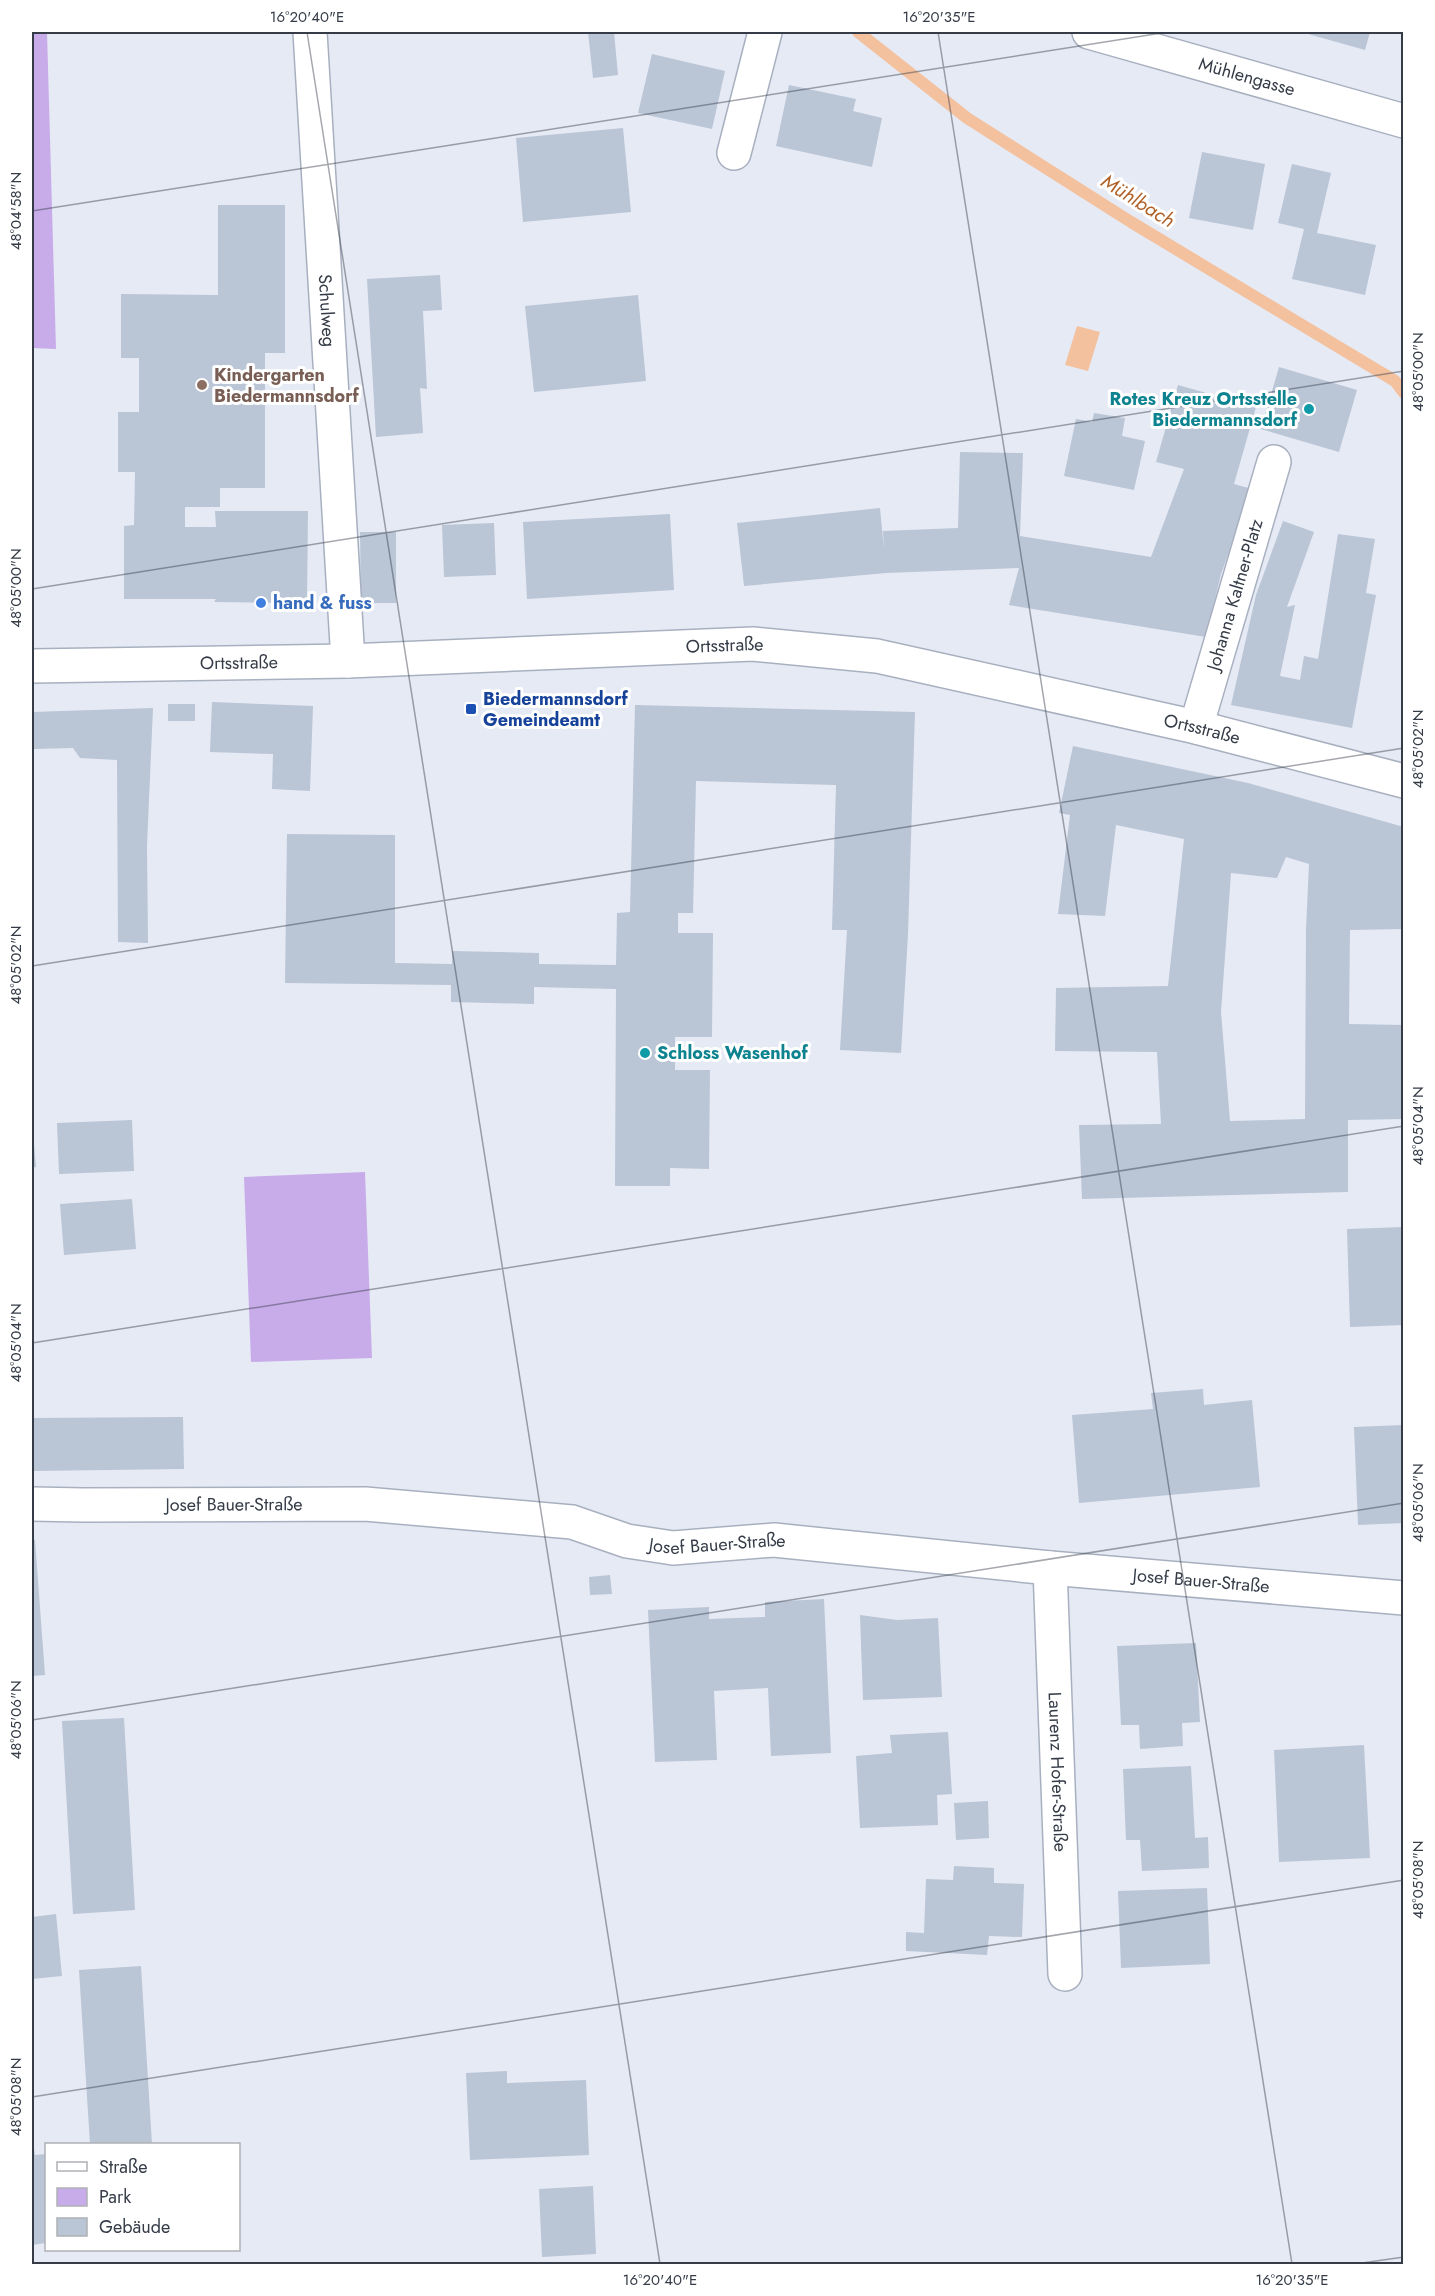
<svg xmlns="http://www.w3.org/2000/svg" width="1435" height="2296" font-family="Jost,sans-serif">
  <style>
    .green { fill: #c8acea }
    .water { fill: #f4c19e }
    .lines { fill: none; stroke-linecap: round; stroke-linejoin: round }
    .stream { stroke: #f4c19e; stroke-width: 12 }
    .building { fill: #bac5d6; fill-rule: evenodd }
    .minor-casing { stroke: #a8b0c0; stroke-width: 36 }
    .minor { stroke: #fff; stroke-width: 33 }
    .ticks { fill: none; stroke: #353c47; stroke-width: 1.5; stroke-opacity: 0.45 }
    .education-dot { fill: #8d6e63; stroke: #fff; stroke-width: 2 }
    .culture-dot { fill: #0f9aa8; stroke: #fff; stroke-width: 2 }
    .shop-dot { fill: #3f7fe0; stroke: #fff; stroke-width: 2 }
    .transit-dot { fill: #1a4fb4; stroke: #fff; stroke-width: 2 }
    .labels { text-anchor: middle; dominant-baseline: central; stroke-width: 6; stroke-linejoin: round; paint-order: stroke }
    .street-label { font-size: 18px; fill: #353c47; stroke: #fff }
    .education-label { font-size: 18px; font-weight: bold; fill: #785e54; stroke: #fff; text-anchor: start }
    .culture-label { font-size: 18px; font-weight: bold; fill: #0d838f; stroke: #fff; text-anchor: end }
    .shop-label { font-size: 18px; font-weight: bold; fill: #366cbe; stroke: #fff; text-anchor: start }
    .transit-label { font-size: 18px; font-weight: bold; fill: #164399; stroke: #fff; text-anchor: start }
    .water-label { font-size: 20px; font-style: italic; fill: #b06127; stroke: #fff }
    .neatline { fill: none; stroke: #353c47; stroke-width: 2 }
    .ticks-label { font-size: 15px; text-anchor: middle; fill: #353c47 }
  </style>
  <rect width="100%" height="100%" fill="#e6eaf4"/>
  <path class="green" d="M32,32H47L56,349L32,348Z
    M365,1172L372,1358L251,1362L244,1177Z"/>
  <path class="water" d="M1077,326L1100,332L1088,371L1065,365Z"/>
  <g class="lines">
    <path class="stream" d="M858,32L967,118L1131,222L1395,381L1404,393"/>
  </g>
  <path class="building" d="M588,32H614L618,75L593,78Z
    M1301,32H1370L1365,50Z
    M652,54L725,71L712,129L638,113Z
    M789,85L856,99L853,111L882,118L872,167L776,146Z
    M623,128L631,212L523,222L516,138Z
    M1202,152L1265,164L1253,230L1189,218Z
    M1292,164L1331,173L1317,233L1376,245L1365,295L1292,279L1304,229L1278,223Z
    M218,205H285V353H265V488H220V507H185V527H216L215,511H308L307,603L214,602L216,599H124V526L134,525L135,472H118V412H139V358H121V294L218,295Z
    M440,275L442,310L423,311L427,389L420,388L423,433L376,437L367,279Z
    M638,295L646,381L534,392L525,306Z
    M1279,367L1357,390L1339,452L1261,429Z
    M1178,385L1256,407L1234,484L1252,489L1221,574L1206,637L1009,605L1019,568L886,573L744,586L737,523L880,508L884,550L883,531L958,528L960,452L1023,453L1020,536L1151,557L1184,469L1156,462Z
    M1094,413L1125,418L1122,436L1145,441L1134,490L1064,476L1076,419L1092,422Z
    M670,514L674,590L527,599L523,522Z
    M1283,521L1314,532L1287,607L1295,605L1280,676L1300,680L1304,656L1318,659L1338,534L1375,539L1366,593L1376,595L1352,728L1231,705L1256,595Z
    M494,523L496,575L444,577L442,525Z
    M360,532H396V603H361Z
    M212,702L313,706L310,791L272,789L273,754L210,752Z
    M168,704H195V721H168Z
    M635,705L915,712L908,934L901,1053L840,1050L847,930H832L836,785L696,781L693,913H678V933H713L712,1037H675V1070H710L709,1169L670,1168V1186H615L616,989L534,987V1004L451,1002V985L285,983L287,834L395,835V963L452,964V951L539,953V964L616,965L617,913L630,912Z
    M153,708L147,846L148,943L118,942L117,760L80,758L73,748L32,749V712Z
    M1073,746L1248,783L1404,827V929L1350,930L1349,1024L1404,1025V1119L1348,1120V1192L1082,1199L1079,1125L1161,1124L1157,1052L1055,1051L1056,988L1168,986L1184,839L1116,825L1105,916L1058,914L1070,815L1059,813ZM1286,857L1309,864L1306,929L1305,1119L1230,1121L1221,1012L1231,873L1277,878Z
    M132,1120L134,1171L59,1174L57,1123Z
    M32,1132H33L36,1167L32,1168Z
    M132,1199L136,1249L64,1255L60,1204Z
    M1404,1227V1325L1350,1327L1347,1229Z
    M1203,1389L1204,1405L1252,1400L1260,1487L1079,1503L1072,1415L1153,1409L1151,1393Z
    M183,1417L184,1469L32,1471V1418Z
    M1404,1425V1523L1358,1525L1354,1427Z
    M32,1540H35L45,1675L32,1676Z
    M610,1575L612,1594L590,1595L589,1577Z
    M824,1599L831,1753L771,1756L768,1688L714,1691L717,1760L655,1762L648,1610L709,1607V1619L765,1617V1602Z
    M860,1615L897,1620L938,1618L942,1697L863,1700Z
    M1196,1643L1200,1722L1182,1723L1183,1746L1140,1749L1139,1725H1121L1117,1646Z
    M124,1718L135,1910L73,1914L62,1721Z
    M948,1732L952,1794L937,1795L938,1825L860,1828L856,1756L892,1753L890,1735Z
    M1364,1745L1370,1858L1279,1862L1274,1750Z
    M1191,1766L1195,1838L1208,1837L1209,1868L1142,1871L1140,1840H1126L1123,1769Z
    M988,1801L989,1838L956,1840L954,1803Z
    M954,1866L994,1868V1883L1024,1884L1022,1937L989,1936L987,1955L906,1951V1932L924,1933L926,1879L953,1880Z
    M1207,1888L1210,1964L1121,1968L1118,1891Z
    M56,1914L62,1976L32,1979V1917Z
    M141,1966L152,2144H90L79,1970Z
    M507,2071V2083L586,2080L589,2155L470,2160L466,2073Z
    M32,2137L35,2155L46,2154V2243L32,2245Z
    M593,2186L596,2254L542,2257L539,2189Z"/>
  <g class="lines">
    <g class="minor-casing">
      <g id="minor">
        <path id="s1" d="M310,32L348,661"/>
        <path id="s2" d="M1089,32L1404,121"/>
        <path d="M734,153L765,32"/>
        <path id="s3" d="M32,666L348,661L753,644L877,656L1196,727L1404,781"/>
        <path id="s4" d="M1196,727L1274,462"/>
        <path id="s5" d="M32,1504L83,1505L365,1504L572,1522L627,1541L673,1548L774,1540L1050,1568L1404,1598"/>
        <path id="s6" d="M1050,1568L1065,1974"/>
      </g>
    </g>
    <use href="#minor" class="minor"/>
  </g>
  <path class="ticks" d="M307,32L660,2264M938,32L1292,2264M32,211L1168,32M32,589L1404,371M32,966L1404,748M32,1343L1404,1126M32,1720L1404,1503M32,2097L1404,1880M1355,2264L1404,2257"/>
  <circle class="education-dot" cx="202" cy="385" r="6"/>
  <g class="culture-dot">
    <circle cx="1309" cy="409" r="6"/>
    <circle cx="645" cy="1053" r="6"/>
  </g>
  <circle class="shop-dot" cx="261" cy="603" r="6"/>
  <rect class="transit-dot" x="465" y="703" width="12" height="12" rx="3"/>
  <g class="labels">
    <g class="street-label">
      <text stroke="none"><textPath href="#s2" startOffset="164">Mühlengasse</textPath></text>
      <text stroke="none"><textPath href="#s1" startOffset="279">Schulweg</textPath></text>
      <text stroke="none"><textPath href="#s4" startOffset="138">Johanna Kaltner-Platz</textPath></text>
      <text stroke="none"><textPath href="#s3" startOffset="693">Ortsstraße</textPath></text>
      <text stroke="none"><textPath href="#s3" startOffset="207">Ortsstraße</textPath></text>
      <text stroke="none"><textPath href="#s3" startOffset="1179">Ortsstraße</textPath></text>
      <text stroke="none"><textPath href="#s5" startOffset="202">Josef Bauer-Straße</textPath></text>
      <text stroke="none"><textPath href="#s5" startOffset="690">Josef Bauer-Straße</textPath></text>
      <text stroke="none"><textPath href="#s5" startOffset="1176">Josef Bauer-Straße</textPath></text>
      <text stroke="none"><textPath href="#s6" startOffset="204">Laurenz Hofer-Straße</textPath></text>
    </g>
    <g class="education-label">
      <text x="214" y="375">Kindergarten<tspan x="214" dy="21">Biedermannsdorf</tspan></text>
    </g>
    <g class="culture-label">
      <text x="1297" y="399">Rotes Kreuz Ortsstelle<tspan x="1297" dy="21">Biedermannsdorf</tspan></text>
      <text x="657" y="1053" text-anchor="start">Schloss Wasenhof</text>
    </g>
    <g class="shop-label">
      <text x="273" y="603">hand &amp; fuss</text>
    </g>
    <g class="transit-label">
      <text x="483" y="699">Biedermannsdorf<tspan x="483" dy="21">Gemeindeamt</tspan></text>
    </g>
    <g class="water-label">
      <text transform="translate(1138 201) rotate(32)">Mühlbach</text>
    </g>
  </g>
  <rect width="1435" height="2296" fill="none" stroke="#ffffff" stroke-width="66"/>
  <rect x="45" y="2143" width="195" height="108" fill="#ffffff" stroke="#aeb1b5" stroke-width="1.5"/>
  <rect x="57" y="2162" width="30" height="9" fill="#ffffff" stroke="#aeb1b5" stroke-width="1.5"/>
  <text x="99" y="2173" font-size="18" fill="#353c47">Straße</text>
  <rect x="57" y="2188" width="30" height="18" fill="#c8acea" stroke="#aeb1b5" stroke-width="1.5"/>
  <text x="99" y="2203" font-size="18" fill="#353c47">Park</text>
  <rect x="57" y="2218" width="30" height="18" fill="#bac5d6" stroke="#aeb1b5" stroke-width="1.5"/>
  <text x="99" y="2233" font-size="18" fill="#353c47">Gebäude</text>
  <rect x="33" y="33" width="1369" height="2230" class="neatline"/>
  <g class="ticks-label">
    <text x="307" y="22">16°20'40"E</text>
    <text x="939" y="22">16°20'35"E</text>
    <text transform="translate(16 211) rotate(-90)" y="5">48°04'58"N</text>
    <text transform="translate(1418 372) rotate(-90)" y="5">48°05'00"N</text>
    <text transform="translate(16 588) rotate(-90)" y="5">48°05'00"N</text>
    <text transform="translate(1418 749) rotate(-90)" y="5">48°05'02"N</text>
    <text transform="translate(16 965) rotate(-90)" y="5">48°05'02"N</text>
    <text transform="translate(1418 1126) rotate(-90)" y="5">48°05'04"N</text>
    <text transform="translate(16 1343) rotate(-90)" y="5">48°05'04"N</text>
    <text transform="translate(1418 1503) rotate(-90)" y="5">48°05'06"N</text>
    <text transform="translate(16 1720) rotate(-90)" y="5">48°05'06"N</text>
    <text transform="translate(1418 1880) rotate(-90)" y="5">48°05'08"N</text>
    <text transform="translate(16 2097) rotate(-90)" y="5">48°05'08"N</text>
    <text x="660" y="2285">16°20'40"E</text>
    <text x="1292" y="2285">16°20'35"E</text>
  </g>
</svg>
